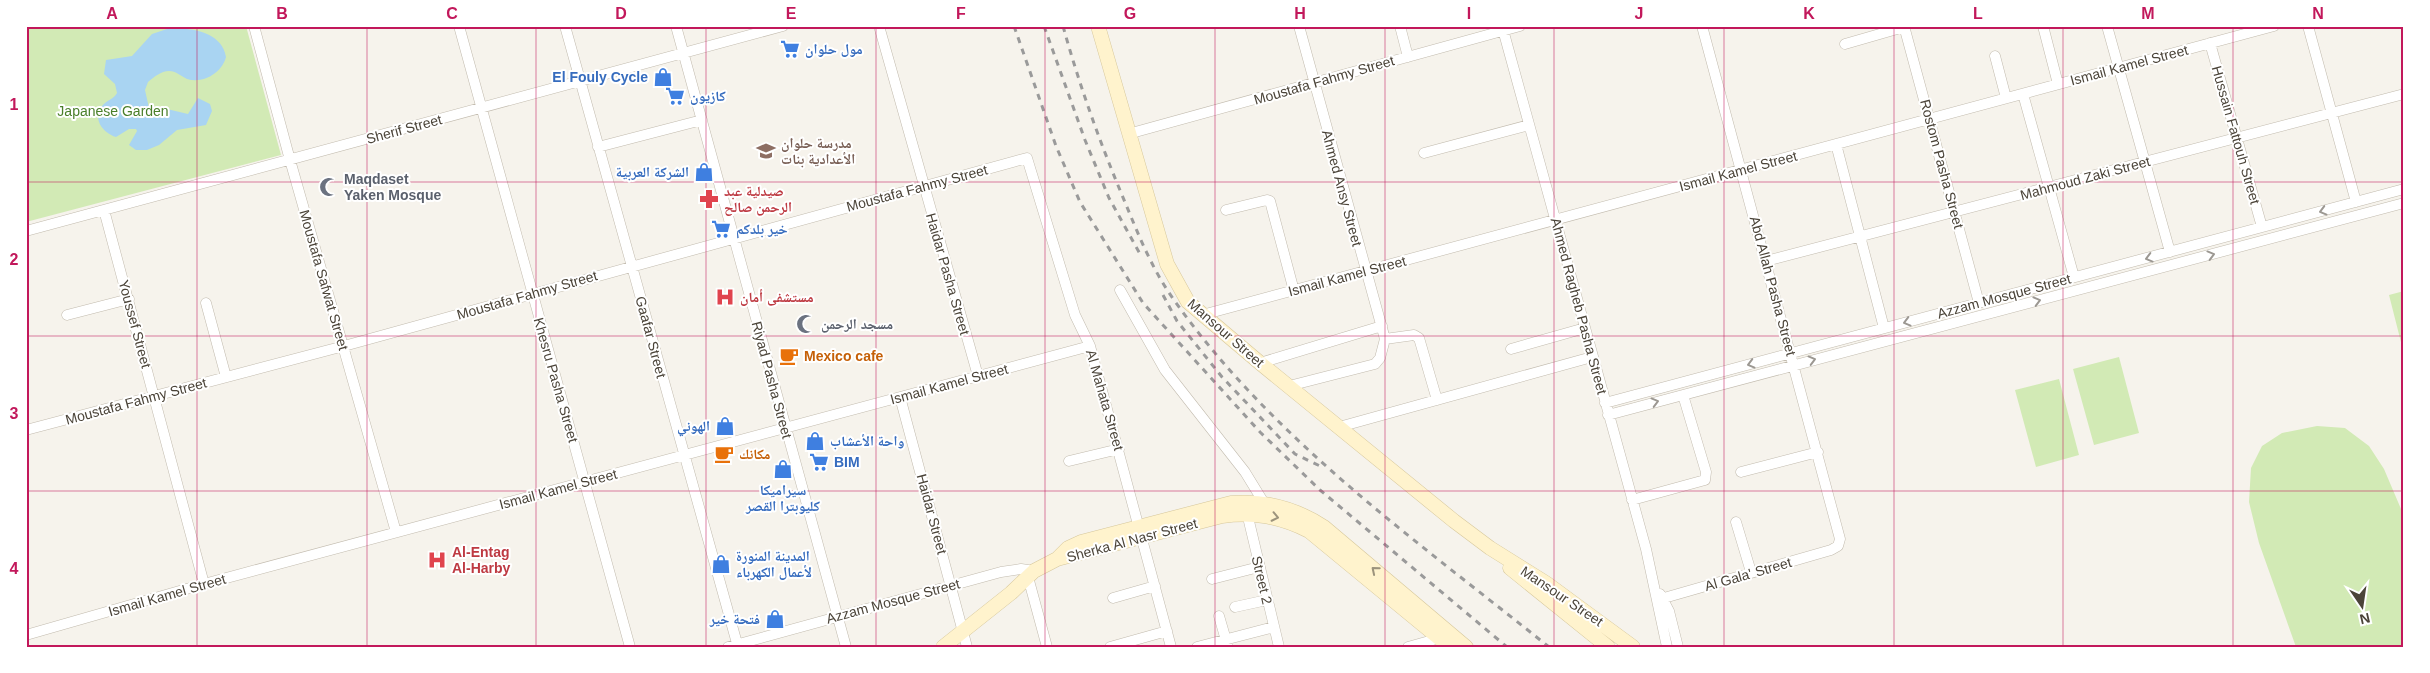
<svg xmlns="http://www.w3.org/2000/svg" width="2430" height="673" font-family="Arial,'Noto Naskh Arabic',sans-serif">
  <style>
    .green { fill: #d2eab5 }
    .water { fill: #a9d4f2 }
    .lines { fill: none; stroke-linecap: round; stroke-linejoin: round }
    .street-casing { stroke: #c2bbae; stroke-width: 11 }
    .secondary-casing { stroke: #d6c79b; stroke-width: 15 }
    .street { stroke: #fff; stroke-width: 10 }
    .secondary { stroke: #fff3cd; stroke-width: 14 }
    .rail { stroke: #9a9a9a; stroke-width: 3; stroke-dasharray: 6 6; stroke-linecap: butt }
    .oneway { stroke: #9c9892 }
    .oneway2 { stroke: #9c937c }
    .grid { fill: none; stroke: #c2185b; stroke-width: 1; stroke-opacity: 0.55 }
    .labels { text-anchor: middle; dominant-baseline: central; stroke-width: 4; stroke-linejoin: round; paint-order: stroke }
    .shop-label { font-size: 14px; font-weight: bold; fill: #366cbe; stroke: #fff; text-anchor: start }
    .street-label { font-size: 14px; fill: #4b4439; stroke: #fff }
    .park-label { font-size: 14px; fill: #4a7f2a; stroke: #fff }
    .education-label { font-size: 14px; font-weight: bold; fill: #785e54; stroke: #fff; text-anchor: start }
    .worship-label { font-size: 14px; font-weight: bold; fill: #5b616d; stroke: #fff; text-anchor: start }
    .health-label { font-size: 14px; font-weight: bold; fill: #be3a42; stroke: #fff; text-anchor: start }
    .food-label { font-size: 14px; font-weight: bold; fill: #c56008; stroke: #fff; text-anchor: start }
    .neatline { fill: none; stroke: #c2185b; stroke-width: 2 }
    .grid-label { font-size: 16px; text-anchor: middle; font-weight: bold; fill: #c2185b }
  </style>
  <rect width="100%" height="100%" fill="#f6f3ec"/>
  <path class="green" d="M26,26H246L281,155L26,222Z
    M2404,291V354L2389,295Z
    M2119,357L2139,433L2094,445L2073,369Z
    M2059,379L2079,455L2036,467L2015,390Z
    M2317,426L2345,428L2369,446L2384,469L2404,516V647H2296L2259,543L2249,502L2251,468L2262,446L2282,433Z"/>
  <path class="water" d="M167,29C188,27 222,31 226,57C222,73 203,84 187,79C181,76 176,71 169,71C161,71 154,77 148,82L145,90L149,108L153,112L167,109L188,114L198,98L210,104L212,111L206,125L177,130L159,145L147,150H136L129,145L137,131L136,129H129L116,137C103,133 92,119 102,106C107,100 114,99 117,93L115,84L104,74L106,60L132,56L152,34Z"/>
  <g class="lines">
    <g class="street-casing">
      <path id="street" d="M254,26L290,160L396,532
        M459,26L630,647
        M565,26L738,647
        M676,26L846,647
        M879,26L978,376
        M1299,26L1385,339L1414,335L1419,338L1437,400
        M1400,26L1408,57
        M1502,26L1646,549L1667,647
        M1904,26L1979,303
        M2043,26L2058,84
        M2107,26L2170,252
        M2308,26L2356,202
        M2210,43L2262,227
        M1845,44L1904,27
        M1995,56L2006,98
        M2023,94L2074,277
        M1128,134L1520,26
        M1836,144L1884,328
        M598,147L702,120
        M1424,153L1529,125
        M104,210L204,584
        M1226,210L1267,200L1270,201L1294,291
        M26,231L783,26
        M1766,261L2404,94
        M1120,290L1165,370L1245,472L1264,503
        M206,303L226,377
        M67,315L129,299
        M1202,315L2274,26
        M1511,349L1585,328
        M1260,363L1382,326
        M1289,386L1375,364L1380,358L1385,339
        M900,397L967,647
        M1605,403L2404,189
        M1608,415L2404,203
        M1339,427L1592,357
        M26,430L344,346L1027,158L1075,315L1090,346L1171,647
        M1069,461L1119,449
        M1741,472L1818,452
        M1632,500L1705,480L1706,472L1683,395
        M1247,513L1279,647
        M1736,522L1751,572
        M1028,577L1047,647
        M1212,579L1259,567
        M1660,594L1669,611L1678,647
        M1113,598L1155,586
        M1657,600L1831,550L1838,546L1840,539L1702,26
        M1235,607L1267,600
        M1219,616L1228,647
        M26,635L204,584L1090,346
        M728,647L1001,572L1021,569L1034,571
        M1110,647L1167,631
        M1197,647L1274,627
        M1408,647L1440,638"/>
    </g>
    <g class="secondary-casing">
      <path id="secondary" d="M1098,26L1167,264L1188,302L1260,363L1454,521L1490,548L1546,583L1633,647
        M1059,557L1068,548L1081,542L1231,503C1266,500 1295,508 1324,527L1466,647
        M1510,568L1608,647
        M943,647L1011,593L1034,571L1057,559L1222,516C1253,512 1280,516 1309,531L1450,647"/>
    </g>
    <use href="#street" class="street"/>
    <use href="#secondary" class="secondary"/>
    <path class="rail" d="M1014,26L1056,146L1080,202L1143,303L1260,432L1320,490L1507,647
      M1044,26L1085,140L1109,198L1140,254
      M1063,26C1079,84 1099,140 1122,195C1137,231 1151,268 1174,300C1273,440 1417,541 1549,647
      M1163,295L1177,321L1222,377L1295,454L1320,466"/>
  </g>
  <defs><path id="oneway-chevron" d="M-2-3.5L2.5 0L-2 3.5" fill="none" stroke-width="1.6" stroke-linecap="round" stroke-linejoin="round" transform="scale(1.25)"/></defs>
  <g class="oneway">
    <use href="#oneway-chevron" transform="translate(2323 211) rotate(165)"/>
    <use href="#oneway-chevron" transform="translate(2211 255) rotate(-15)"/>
    <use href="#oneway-chevron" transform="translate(2149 258) rotate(165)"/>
    <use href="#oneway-chevron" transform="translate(2037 301) rotate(-15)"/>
    <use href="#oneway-chevron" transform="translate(1907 322) rotate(165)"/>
    <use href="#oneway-chevron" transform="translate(1812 360) rotate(-15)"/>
    <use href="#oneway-chevron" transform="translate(1751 364) rotate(165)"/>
    <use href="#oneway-chevron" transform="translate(1655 402) rotate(-15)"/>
  </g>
  <g class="oneway2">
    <use href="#oneway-chevron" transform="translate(1275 517) rotate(12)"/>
    <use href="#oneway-chevron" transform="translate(1375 570) rotate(-140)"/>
  </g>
  <path class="grid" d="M197,26V647M367,26V647M536,26V647M706,26V647M876,26V647M1045,26V647M1215,26V647M1385,26V647M1554,26V647M1724,26V647M1894,26V647M2063,26V647M2233,26V647M26,182H2404M26,336H2404M26,491H2404"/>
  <defs>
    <g id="supermarket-bare" transform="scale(1.5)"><path d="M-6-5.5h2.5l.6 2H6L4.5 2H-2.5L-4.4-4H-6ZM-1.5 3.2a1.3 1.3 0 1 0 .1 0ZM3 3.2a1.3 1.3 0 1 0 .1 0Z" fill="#3f7fe0" stroke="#fff" stroke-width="2.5" paint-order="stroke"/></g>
    <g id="shop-bare" transform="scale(1.5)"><path d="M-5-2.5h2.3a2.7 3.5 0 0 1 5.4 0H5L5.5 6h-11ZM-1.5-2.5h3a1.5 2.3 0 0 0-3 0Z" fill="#3f7fe0" stroke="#fff" stroke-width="2.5" paint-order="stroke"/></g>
    <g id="school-bare" transform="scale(1.5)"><path d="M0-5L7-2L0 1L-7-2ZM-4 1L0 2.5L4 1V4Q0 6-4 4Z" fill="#8d6e63" stroke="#fff" stroke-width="2.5" paint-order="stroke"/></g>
    <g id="mosque-bare" transform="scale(1.5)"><path d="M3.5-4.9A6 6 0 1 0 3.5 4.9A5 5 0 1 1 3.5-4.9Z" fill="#6b7280" stroke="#fff" stroke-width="2.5" paint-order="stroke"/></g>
    <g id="pharmacy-bare" transform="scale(1.5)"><path d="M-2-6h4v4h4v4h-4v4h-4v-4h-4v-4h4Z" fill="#e0444e" stroke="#fff" stroke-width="2.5" paint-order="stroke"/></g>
    <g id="hospital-bare" transform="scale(1.5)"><path d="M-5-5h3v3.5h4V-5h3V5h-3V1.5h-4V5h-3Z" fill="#e0444e" stroke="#fff" stroke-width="2.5" paint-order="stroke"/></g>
    <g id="cafe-bare" transform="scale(1.5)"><path d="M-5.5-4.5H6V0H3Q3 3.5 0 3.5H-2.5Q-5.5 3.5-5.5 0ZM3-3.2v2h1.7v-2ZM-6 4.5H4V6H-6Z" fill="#e8710a" stroke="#fff" stroke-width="2.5" paint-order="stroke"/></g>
  </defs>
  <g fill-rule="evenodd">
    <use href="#supermarket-bare" x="790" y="49"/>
    <use href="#shop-bare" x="663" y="77"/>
    <use href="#supermarket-bare" x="675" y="96"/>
    <use href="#school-bare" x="766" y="151"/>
    <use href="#shop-bare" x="704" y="172"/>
    <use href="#mosque-bare" x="329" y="187"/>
    <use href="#pharmacy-bare" x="709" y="199"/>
    <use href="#supermarket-bare" x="721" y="229"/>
    <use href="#hospital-bare" x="725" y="297"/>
    <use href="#mosque-bare" x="806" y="324"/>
    <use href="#cafe-bare" x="789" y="356"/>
    <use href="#shop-bare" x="725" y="426"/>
    <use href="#shop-bare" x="815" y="441"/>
    <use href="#cafe-bare" x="724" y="454"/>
    <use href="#supermarket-bare" x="819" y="462"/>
    <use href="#shop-bare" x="783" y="469"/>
    <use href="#hospital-bare" x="437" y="560"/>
    <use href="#shop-bare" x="721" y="564"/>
    <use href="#shop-bare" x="775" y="619"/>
  </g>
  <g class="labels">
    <g class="shop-label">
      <text x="805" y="49">مول حلوان</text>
      <text x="648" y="77" text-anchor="end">El Fouly Cycle</text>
      <text x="690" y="96">كازيون</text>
      <text x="689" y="172" text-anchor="end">الشركة العربية</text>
      <text x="736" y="229">خير بلدكم</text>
      <text x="710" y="426" text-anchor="end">الهوني</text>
      <text x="830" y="441">واحة الأعشاب</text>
      <text x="834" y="462">BIM</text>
      <text x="783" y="490" text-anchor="middle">سيراميكا<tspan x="783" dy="16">كليوبترا القصر</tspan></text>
      <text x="736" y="556">المدينة المنورة<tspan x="736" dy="16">لأعمال الكهرباء</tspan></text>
      <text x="760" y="619" text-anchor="end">فتحة خير</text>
    </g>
    <g class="street-label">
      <text transform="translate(2129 65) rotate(-15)">Ismail Kamel Street</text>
      <text transform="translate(1324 80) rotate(-16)">Moustafa Fahmy Street</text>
      <text transform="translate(404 129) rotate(-15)">Sherif Street</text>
      <text transform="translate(2236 135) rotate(74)">Hussain Fattouh Street</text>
      <text transform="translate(1942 164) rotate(75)">Rostom Pasha Street</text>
      <text transform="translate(1738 171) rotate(-15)">Ismail Kamel Street</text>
      <text transform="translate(2085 178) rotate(-15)">Mahmoud Zaki Street</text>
      <text transform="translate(917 188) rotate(-15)">Moustafa Fahmy Street</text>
      <text transform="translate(1342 188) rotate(75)">Ahmed Ansy Street</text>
      <text transform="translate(948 274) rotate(74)">Haidar Pasha Street</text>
      <text transform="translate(1347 276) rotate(-15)">Ismail Kamel Street</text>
      <text transform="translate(324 280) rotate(74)">Moustafa Safwat Street</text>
      <text transform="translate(1773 286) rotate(75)">Abd Allah Pasha Street</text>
      <text transform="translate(527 295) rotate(-16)">Moustafa Fahmy Street</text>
      <text transform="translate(2004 296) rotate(-15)">Azzam Mosque Street</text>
      <text transform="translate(1579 306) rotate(75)">Ahmed Ragheb Pasha Street</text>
      <text transform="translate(135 324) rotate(75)">Youssef Street</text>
      <text transform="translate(1226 333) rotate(41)">Mansour Street</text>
      <text transform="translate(651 337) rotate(75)">Gaafar Street</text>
      <text transform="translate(556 380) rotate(74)">Khesru Pasha Street</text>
      <text transform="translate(772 380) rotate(75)">Riyad Pasha Street</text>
      <text transform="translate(949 384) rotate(-15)">Ismail Kamel Street</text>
      <text transform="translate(1105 400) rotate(74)">Al Mahata Street</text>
      <text transform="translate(136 401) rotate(-15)">Moustafa Fahmy Street</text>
      <text transform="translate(558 489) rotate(-15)">Ismail Kamel Street</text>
      <text transform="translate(932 514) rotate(75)">Haidar Street</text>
      <text transform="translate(1132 540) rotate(-15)">Sherka Al Nasr Street</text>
      <text transform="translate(1748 574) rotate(-16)">Al Gala' Street</text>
      <text transform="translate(1262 580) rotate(77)">Street 2</text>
      <text transform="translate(167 595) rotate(-16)">Ismail Kamel Street</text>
      <text transform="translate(1562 596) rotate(34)">Mansour Street</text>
      <text transform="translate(893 601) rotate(-15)">Azzam Mosque Street</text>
    </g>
    <g class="park-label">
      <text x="113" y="111">Japanese Garden</text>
    </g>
    <g class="education-label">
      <text x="781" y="143">مدرسة حلوان<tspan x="781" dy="16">الأعدادية بنات</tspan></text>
    </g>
    <g class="worship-label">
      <text x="344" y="179">Maqdaset<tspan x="344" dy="16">Yaken Mosque</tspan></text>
      <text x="821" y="324">مسجد الرحمن</text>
    </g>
    <g class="health-label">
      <text x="724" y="191">صيدلية عبد<tspan x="724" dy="16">الرحمن صالح</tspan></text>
      <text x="740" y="297">مستشفى أمان</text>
      <text x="452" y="552">Al-Entag<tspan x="452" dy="16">Al-Harby</tspan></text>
    </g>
    <g class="food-label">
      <text x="804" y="356">Mexico cafe</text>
      <text x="739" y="454">مكانك</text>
    </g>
  </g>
  <rect width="2430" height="673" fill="none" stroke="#ffffff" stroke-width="55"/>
  <g transform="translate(2362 606) rotate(167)" stroke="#ffffff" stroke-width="4" paint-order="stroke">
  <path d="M0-4L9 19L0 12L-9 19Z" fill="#4b4439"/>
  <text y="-8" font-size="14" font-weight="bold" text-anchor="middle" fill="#4b4439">N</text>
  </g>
  <rect x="28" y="28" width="2374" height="618" class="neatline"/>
  <g class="grid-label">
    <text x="112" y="19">A</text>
    <text x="282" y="19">B</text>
    <text x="452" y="19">C</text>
    <text x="621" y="19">D</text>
    <text x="791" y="19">E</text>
    <text x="961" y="19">F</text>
    <text x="1130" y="19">G</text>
    <text x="1300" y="19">H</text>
    <text x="1469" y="19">I</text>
    <text x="1639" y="19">J</text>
    <text x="1809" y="19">K</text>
    <text x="1978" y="19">L</text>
    <text x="2148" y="19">M</text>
    <text x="2318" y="19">N</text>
    <text x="14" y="110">1</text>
    <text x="14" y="265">2</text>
    <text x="14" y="419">3</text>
    <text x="14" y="574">4</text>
  </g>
</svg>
